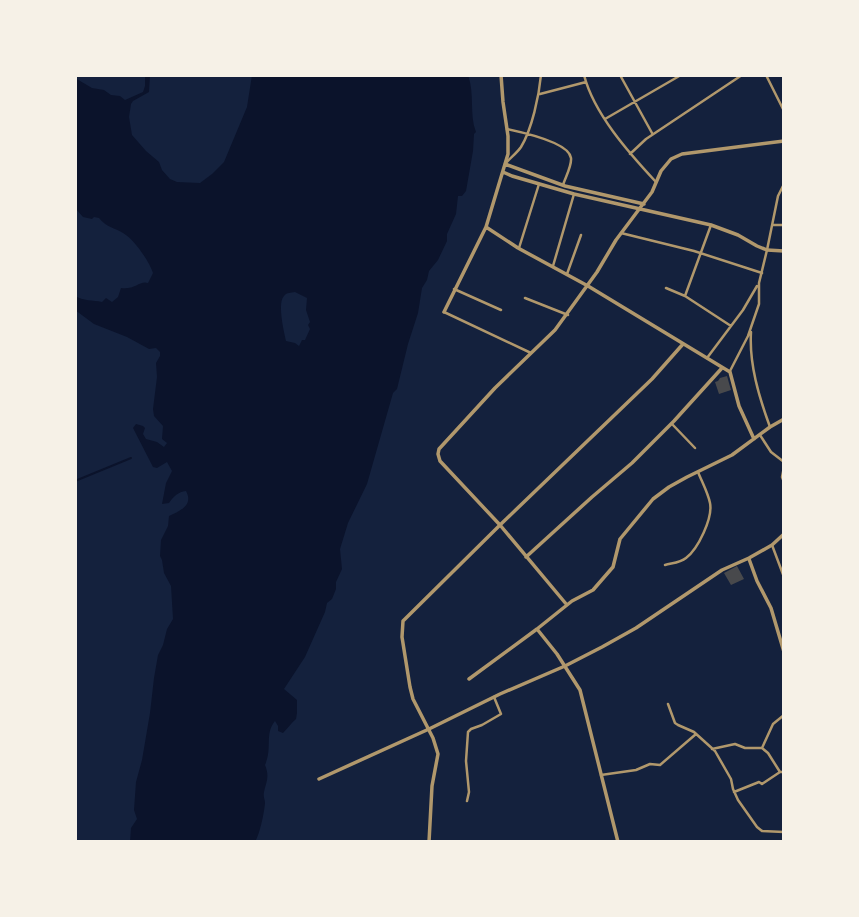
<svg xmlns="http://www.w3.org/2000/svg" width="859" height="917" font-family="Signika,sans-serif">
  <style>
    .water { fill: #0b132b; fill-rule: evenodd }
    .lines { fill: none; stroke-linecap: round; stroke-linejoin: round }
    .stream { stroke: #0b132b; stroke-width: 2 }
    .building { fill: #48494c }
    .minor { stroke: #b1986c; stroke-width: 2.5 }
    .tertiary { stroke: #b1986c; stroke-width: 3.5 }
  </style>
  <rect width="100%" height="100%" fill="#14213d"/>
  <path class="water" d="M145,75H150L149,92L133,101L131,104L129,117L132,135L146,151L159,162L162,170L170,179L177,182L200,183L212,174L224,162L247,107L252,75H468C475,94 469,114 476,132L474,134L473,151L466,191L462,196H458L456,214L447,234V241L438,260L429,271L427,280L422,288L418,313L408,344L397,389L393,393L367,484L348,523L340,549L342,569L336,582V589L332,599L327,603L325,612L305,657L284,689L297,700V713L296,719C291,723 288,728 283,733L278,731V726L275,721C264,735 273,747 265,765C270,777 266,782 264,792C263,797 265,799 265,803C264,814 260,833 255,842H130L131,828L137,819L134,810L136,782L142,760L150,713L154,678L158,655L163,645L167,629L173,619L171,586L164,573L162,560L160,556L161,540L168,526L169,516C179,511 194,506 186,491C178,492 174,496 169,503L162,504L166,483L172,471L167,462L157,468L153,467L133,428L136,424L143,426L145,428L143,434L146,439L157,442L164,447L167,443L162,439L163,426L154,416L153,409L157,377L156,363L160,356V352L156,348L149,349L127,337L94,324L75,310V296C83,301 93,300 102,302L106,298L112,302L118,297L121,288C135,290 140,280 148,283L153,273C149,261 134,239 123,233C115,228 106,227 99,218L94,217L92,219L83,217L75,208V78L92,88L104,90L111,95L120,96L125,100L143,92L145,86ZM295,292L307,298L306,310L310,322L308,325L310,329L305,340H302L299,346L295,343L286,341C284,332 277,303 284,296C287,292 291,293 295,292Z"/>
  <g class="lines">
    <path class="stream" d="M75,481L131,458"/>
  </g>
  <path class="building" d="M727,376L731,390L719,394L715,382L718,381L720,378Z
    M737,566L744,579L731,585L724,573Z"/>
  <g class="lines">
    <path class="minor" d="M584,75C594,114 629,153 656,182
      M620,75L652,133
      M766,75L784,111
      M540,94L586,82
      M605,119L681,75
      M507,129C521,132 569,142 571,158C572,166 565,178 563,185
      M630,154L646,139L742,75
      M505,164C510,158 517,153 521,147C532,129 539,96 541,75
      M773,225H784
      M621,233L694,251L762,273
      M519,248L539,184
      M553,266L574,194
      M567,274L581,235
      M666,288L685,296L731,326
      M454,289L501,310
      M685,296L711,225
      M525,298L568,315
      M444,312L531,353
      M751,332C749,364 759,397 770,427
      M707,358L743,310L757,286
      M730,371L748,336L759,304V283L767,250L778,196L784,184
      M672,424L695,448
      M760,435L771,452L784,462
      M784,467L782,477L784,482
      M772,545L784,577
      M665,565C672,563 680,563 686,558C698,549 713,518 710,503C708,493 702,482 698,472
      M668,704L675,723L678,725L694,732L715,751L731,779L733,789L738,800L757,827L762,831L784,832
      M762,748L773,724L784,715
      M712,749L735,744L745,748H762L768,753L780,772
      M601,775L636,770L650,764L660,765L696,734
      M734,792L759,782L762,784L780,772H784
      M467,801L469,792L466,761L468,732L471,729L482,725L501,714L494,697"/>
    <path class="tertiary" d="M505,164L565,186L644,204
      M503,172L512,176L574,194L711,225L738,235L757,246L767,250L784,251
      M486,227L518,248L588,286L730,372L739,406L754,439
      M444,312L486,227L508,154V136L503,102L501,75
      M526,557L592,497L632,463L674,421L722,368
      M749,559L757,581L771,608L784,652
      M567,605L500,525L440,461L438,454L439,449L495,388L555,330L597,272L616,240L652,192L661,171L671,159L682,154L784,141
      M537,629L557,654L580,690L618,842
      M469,679L537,629L572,601L593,590L613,567L620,539L653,499L669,487L687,477L732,455L770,427L784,419
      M319,779L429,729L500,694L565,666L602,647L636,628L722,570L749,558L772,545L784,534
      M429,842L432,786L438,754L433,738L413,699L410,687L402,637L403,621L500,525L652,379L683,344"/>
  </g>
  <rect width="859" height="917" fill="none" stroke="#f6f1e7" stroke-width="154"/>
</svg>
